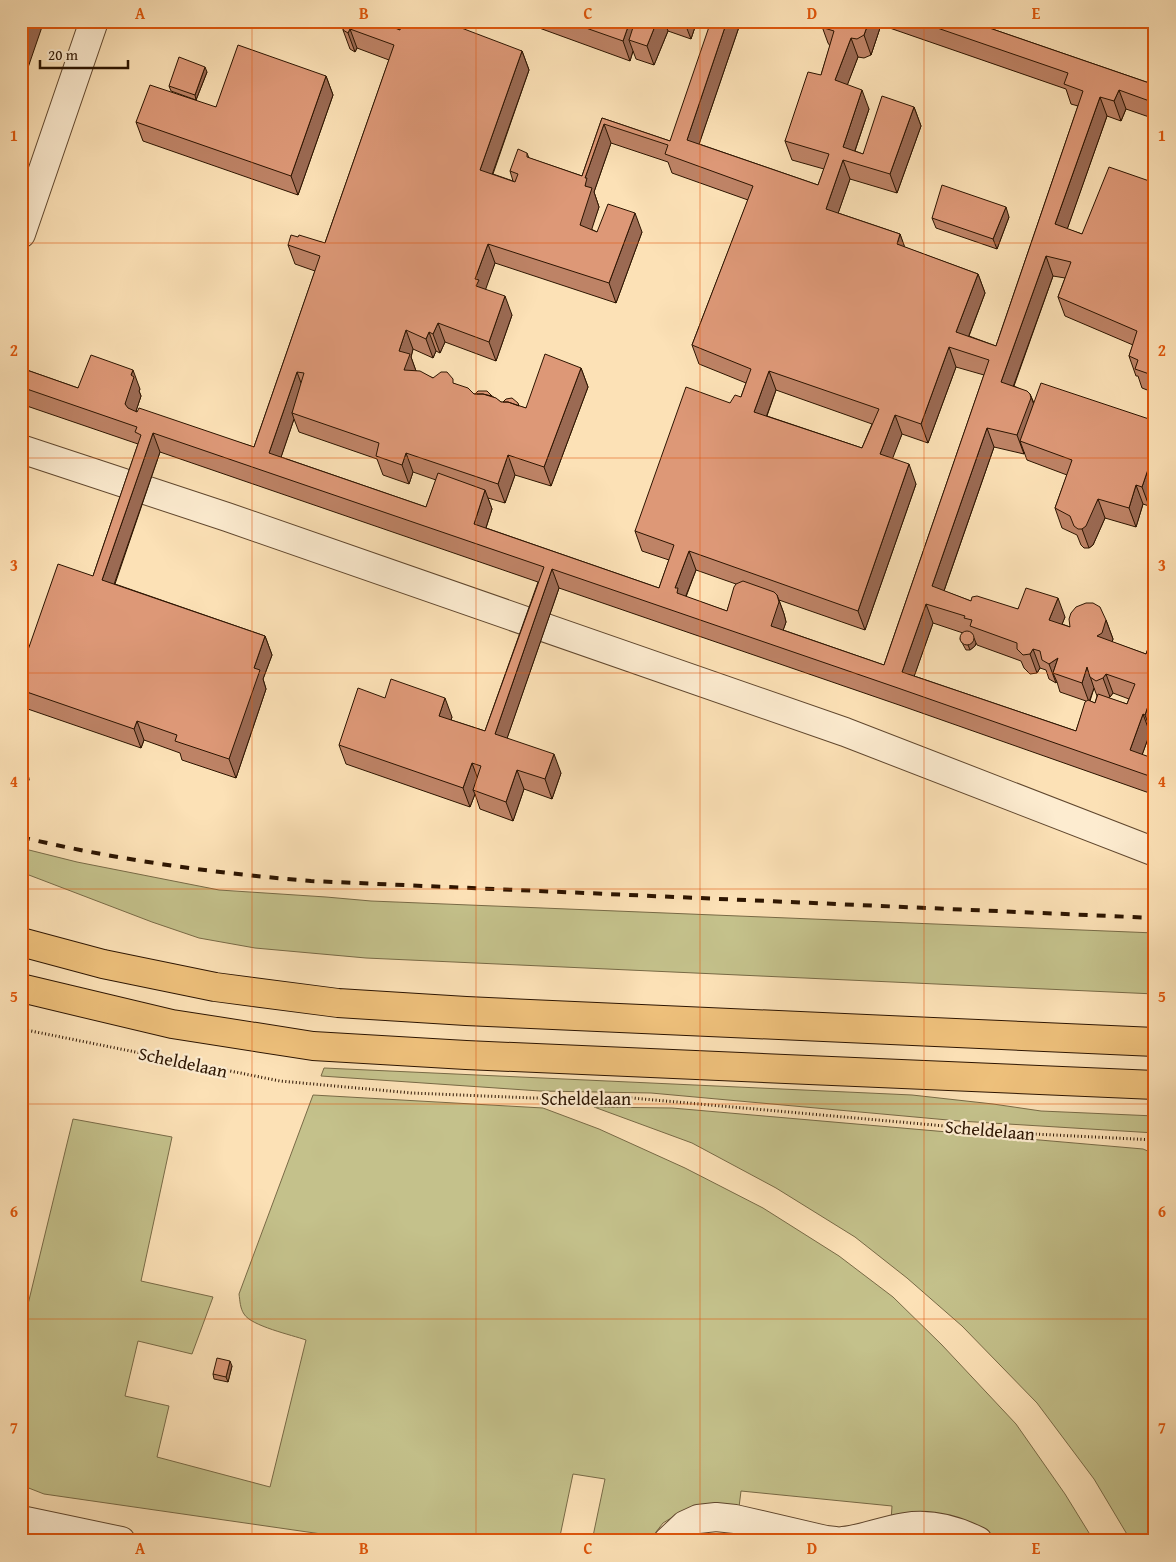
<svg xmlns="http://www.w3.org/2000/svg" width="1176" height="1562" font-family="'Gentium Book Plus',serif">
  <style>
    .green { fill: #c4c18b; stroke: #786a46 }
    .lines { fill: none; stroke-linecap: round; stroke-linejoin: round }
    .minor-casing { stroke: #60472e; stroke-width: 30 }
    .major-casing { stroke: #2c1400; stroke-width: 30 }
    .path { stroke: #2c1400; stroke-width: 3; stroke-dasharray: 1 2.5; stroke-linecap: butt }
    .minor { stroke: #fdecd0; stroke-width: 28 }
    .major { stroke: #eec07b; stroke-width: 28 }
    .rail { stroke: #2c1400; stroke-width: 4; stroke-dasharray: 9 9; stroke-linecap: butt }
    .wall { fill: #be8366; stroke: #2c1400; fill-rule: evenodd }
    .shaded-wall { fill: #9b6a53; stroke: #2c1400 }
    .building { fill: #dd9877; stroke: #2c1400; fill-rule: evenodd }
    .grid { fill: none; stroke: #df560b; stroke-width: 1; stroke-opacity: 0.55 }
    .labels { text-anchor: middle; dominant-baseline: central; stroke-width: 4.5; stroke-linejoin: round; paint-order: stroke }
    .street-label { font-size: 18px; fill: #2c1400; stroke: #fdecd0 }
    .neatline { fill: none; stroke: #df560b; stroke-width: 2 }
    .grid-label { font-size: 16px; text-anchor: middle; font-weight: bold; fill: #df560b }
  </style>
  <rect width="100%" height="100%" fill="#fce1b6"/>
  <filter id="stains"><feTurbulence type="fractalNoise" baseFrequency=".004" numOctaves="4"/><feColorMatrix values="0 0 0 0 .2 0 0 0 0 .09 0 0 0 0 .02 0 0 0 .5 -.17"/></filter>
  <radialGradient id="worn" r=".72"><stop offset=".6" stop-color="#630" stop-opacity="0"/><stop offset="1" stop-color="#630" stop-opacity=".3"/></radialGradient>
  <path class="green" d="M21,848L77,862L219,890L326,897L371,901L1155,933V994L366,958L255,948L199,938L152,922L21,872Z
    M324,1068L912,1095L993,1104L1041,1111L1155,1116V1133L959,1121L651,1093L540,1091L321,1076Z
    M313,1095L543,1108L599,1129L685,1168L763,1208L839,1256L893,1297L942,1345L1016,1424L1065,1494L1094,1541H998L962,1522L891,1521L892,1506L741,1491L739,1507L676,1515L663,1523L656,1532L652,1541H592L605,1479L573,1474L559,1541H370L44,1494L21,1485V1333L73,1119L172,1137L141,1281L213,1297L192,1354L138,1341L125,1396L169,1406L157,1457L270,1487L306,1340C292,1335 251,1326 244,1314C240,1308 240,1301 239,1294Z
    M594,1107L672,1108L1143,1149L1155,1154V1541H1131L1094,1479L1037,1403L962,1326L907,1278L855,1237L776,1188L692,1143Z"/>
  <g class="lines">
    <g class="minor-casing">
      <path id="minor" d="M21,234L94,21
        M21,449L227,517L845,732L1155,852
        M21,1520L121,1541
        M668,1541L685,1525L698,1519L716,1517L735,1519L826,1540L835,1541
        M843,1541C864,1539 884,1530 905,1527C930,1523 956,1530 978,1541"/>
    </g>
    <g class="major-casing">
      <path id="major" d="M21,942L103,964L215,987L338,1003L466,1011L1155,1042
        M21,988L172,1024L313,1046L466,1055L1155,1085"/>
    </g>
    <path class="path" d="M21,1029L280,1081L412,1093L533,1098H632L1034,1134L1155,1140"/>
    <use href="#minor" class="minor"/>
    <use href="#major" class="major"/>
    <path class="rail" d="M21,837C117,860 213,873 311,881L1155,918"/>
  </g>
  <path class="wall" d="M346,21L400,30L522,51L529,70L493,174L513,181L510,171L527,153L529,158L582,176L602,118L670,141L741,21L699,144L818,185L824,169L792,160L785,141L821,75L830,46L828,43L820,21H969L1155,85V119L1126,109L1121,121L1107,116L1067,229L1082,234L1155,183V393L1142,388L1138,376H1136L1129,356L1133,345L1065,316L1058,297L1065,278L1053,276L1014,386L1030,394L1034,403L1155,421V489L1149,506L1143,504L1136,527L1105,518L1093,545L1089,548H1084L1081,545L1077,535L1062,528L1055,508L1067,475L1027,460L1024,452V454L994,447L944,591L971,601L1065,617L1062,624L1070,627L1106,620L1113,639L1112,642L1146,654L1155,630V727L1152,734L1150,733L1142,755L1155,759V795L902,706L559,588L507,738L561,773L552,799L524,789L513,821L480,809L475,794L470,807L346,764L339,745L385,698L452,717L451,720L485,731L538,582L160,452L115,584L265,636L272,655L263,679L266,689L236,778L182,760L180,753L144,740L141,748L22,707L21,704V670L93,576L138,444L21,404V368L78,388L140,389L139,391L141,396L136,411L254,447L315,271L295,264L288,245L298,237L325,243L389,60L357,48L355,52L350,49L343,30ZM881,25L1066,89L1071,104L1078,106L996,346L969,336L985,293L978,274L904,247L900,234L838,213L850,179L897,193L921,126L914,107L863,154L855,151L869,109L847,85L858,57L864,58L871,55ZM611,143L668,162L672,173L748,200L692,345L699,364L746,383L741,397L730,403L635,531L642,551L669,560L659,588L486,528L492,509L488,498L505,503L515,475L551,486L588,387L581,368L526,408L501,402L492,396L474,394L455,384L433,378L416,371L411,357L413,349L433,358L436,351L440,353L445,342L496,361L512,315L485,289L495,263L616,303L642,232H597L591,229L599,207L594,192ZM956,367L984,375L884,665L783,630L786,622L784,614L779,600L865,630L916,484L892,458L902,434L928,443ZM776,390L872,424L862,448L767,416ZM294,419L299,432L377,459L383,475L409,484L413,472L436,480L426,507L281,457ZM696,570L736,584L727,611L686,597ZM933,623L963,633L960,639L966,650H970L975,646L976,643L977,645L1021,661L1024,668L1030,674L1037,673L1040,668L1046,670L1049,679L1056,683L1057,682L1060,692L1086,701L1076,731L914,676ZM1094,688L1097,696L1095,703L1090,701ZM1113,693L1129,699L1127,704L1108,698L1110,697Z
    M520,21H697L691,39L668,31L654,65L636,59L633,51L630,61Z
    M207,72L196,100L171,91L169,86Z
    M326,76L333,95L298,195L143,141L136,122L216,107Z
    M1009,217L997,249L936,228L932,218Z
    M21,772L29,779L26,791L21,790Z
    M232,1366L228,1382L214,1379L213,1374Z"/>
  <path class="shaded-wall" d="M31,21H44L21,88V49Z
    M630,21H640L629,40L633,51L630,61L623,41Z
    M657,21H664L668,31L654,65L647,46Z
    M684,21H697L691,39Z
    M727,21H741L694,159L687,140Z
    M869,21H879L881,25L871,55L864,35Z
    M350,29L357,48L355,52L348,33Z
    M851,38L858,57L842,99L835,80Z
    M522,51L529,70L487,189L480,170Z
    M205,67L207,72L196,100L195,95Z
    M326,76L333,95L298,195L291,176Z
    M862,90L869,109L851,162L843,147Z
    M1119,90L1126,109L1121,121L1114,101Z
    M1100,97L1107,116L1062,244L1055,224Z
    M914,107L921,126L897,193L890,174Z
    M604,124L611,143L594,192L599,207L587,244L580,225L585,186V178Z
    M843,160L850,179L833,228L826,209Z
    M1006,207L1009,217L997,249L993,239Z
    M635,213L642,232L616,303L609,283Z
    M900,234L907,253L897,244Z
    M488,244L495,263L484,294L476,286L475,279Z
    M1046,256L1053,276L1008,401L1001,382Z
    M978,274L985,293L963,351L956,332Z
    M505,296L512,315L496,361L489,342Z
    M438,323L445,342L440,353L433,334Z
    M406,330L413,349L411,357L417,374L404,370L399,351Z
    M429,332L436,351L433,358L426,339Z
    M949,347L956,367L928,443L921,424Z
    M581,368L588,387L551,486L544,467Z
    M133,370L140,389L139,391L141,396L132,423L125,404L131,375Z
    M769,371L776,390L761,431L754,412Z
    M297,372L304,391L292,413L294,419L276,472L269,453Z
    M1030,394L1037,413L1020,441L1024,452V454L1017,435Z
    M895,415L902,434L887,473L880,454Z
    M987,428L994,447L939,605L932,586Z
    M153,433L160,452L109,599L102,580Z
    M1155,449V489L1149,506L1142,487Z
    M406,453L413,472L409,484L402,465Z
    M508,455L515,475L505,503L498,484Z
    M909,464L916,484L865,630L858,611Z
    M1136,485L1143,504L1136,527L1129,508Z
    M485,490L492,509L481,543L474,524Z
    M1098,499L1105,518L1093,545L1089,548L1082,529Z
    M689,551L696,570L683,603L684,613L675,588Z
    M552,569L559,588L502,753L495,734Z
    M777,595L784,614L786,622L778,645L771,626Z
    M1058,598L1065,617L1056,639L1049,620Z
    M926,604L933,623L909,691L902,672Z
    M1106,620L1113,639L1109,652L1097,636Z
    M265,636L272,655L263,679L266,689L236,778L229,759L254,668Z
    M974,638L976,643L975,646L970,650L968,645Z
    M1033,649L1040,668L1037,673L1030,654Z
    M1058,658L1053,673L1057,682L1056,683L1049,664Z
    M1087,667L1094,688L1089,702L1082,683Z
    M1106,674L1113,693L1110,697L1103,678Z
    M445,698L452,717L446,735L439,716Z
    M1148,706L1155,724V727L1152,734L1145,715Z
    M1143,714L1150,733L1137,769L1130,750Z
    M137,721L144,740L141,748L134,729Z
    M554,754L561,773L552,799L545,779Z
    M472,763L479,782L473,790L475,794L470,807L463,788Z
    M517,770L524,789L513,821L506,802Z
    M28,774L29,779L26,791L24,786Z
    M230,1361L232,1366L228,1382L226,1377Z"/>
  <path class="building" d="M21,21H31L21,49Z
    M346,21H377L400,30L402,21H443L522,51L480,170L515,182L518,174L510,171L518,149L527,153V157L582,176L602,118L670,141L711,21H727L687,140L818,185L829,154L785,141L808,72L821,75L834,31L824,28L821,24L820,21H869L864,35L857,39L851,38L835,80L862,90L843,147L863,154L882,96L914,107L890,174L843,160L826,209L900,234L897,244L978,274L956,332L996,346L1083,91L1064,84L1068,73L917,21H969L1155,85V103L1119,90L1114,101L1100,97L1055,224L1082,234L1109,167L1155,183V376L1135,369L1138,360L1129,356L1137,331L1058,297L1071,262L1046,256L1001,382L1027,391L1030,394L1031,398L1017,435L987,428L932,586L971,601L972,597L977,596L1018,609L1026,588L1058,598L1049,620L1070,627L1069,619L1071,613L1076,607L1086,603H1093L1100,607L1106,620L1102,633L1097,636L1146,654L1155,630V713L1154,709L1148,706L1145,715L1143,714L1130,750L1155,759V778L895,687L552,569L495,734L554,754L545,779L517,770L506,802L473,790L481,766L472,763L463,788L339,745L358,688L385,698L391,679L445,698L439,716L485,731L544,567L153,433L102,580L265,636L254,668L260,670L229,759L175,741L177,735L137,721L134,729L21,690V670L58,564L93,576L141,435L135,432L137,427L21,387V368L78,388L91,355L133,370L131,375L134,377L125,404L128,408L137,412L139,408L254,447L320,256L288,245L291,235L298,237L299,235L325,243L394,45L350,29L348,33L343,30ZM604,124L668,145L665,154L753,186L692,345L751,369L741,397L735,395L730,403L686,387L635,531L674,545L659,588L474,524L485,490L438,473L426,507L269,453L297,372L304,373L292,413L379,443L376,456L402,465L406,453L498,484L508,455L544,467L581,368L545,354L526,408L508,402H501L496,398L483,394H474L468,388L453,383V379L447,372H441L433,378L420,371L404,370L410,354L399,351L406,330L426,339L429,332L433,334L438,323L489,342L505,296L476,286L479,280L475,279L488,244L609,283L635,213L608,204L597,232L580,225L592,188L585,186L587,178H585ZM949,347L989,360L884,665L771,626L779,602L777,595L774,592L743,581L736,584L734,587L727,611L677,593L678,588H675L689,551L858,611L909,464L880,454L895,415L921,424ZM769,371L879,409L862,448L754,412ZM926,604L965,616L964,618L972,620L970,626L1017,643V649L1023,655L1030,654L1033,649L1040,651L1042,660L1049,664L1058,658L1053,673L1082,683L1087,667L1090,677L1096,681L1103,678L1106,674L1135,684L1127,704L1098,694L1095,703L1088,700L1085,702L1076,731L902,672Z
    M566,21H630L623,41Z
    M635,21H657L647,46L629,40Z
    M238,45L326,76L291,176L136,122L150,85L216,107Z
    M179,57L205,67L195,95L169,86Z
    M942,185L1006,207L993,239L932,218Z
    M1041,383L1155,421V449L1142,487L1136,485L1129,508L1098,499L1086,526L1082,529H1078L1074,526L1070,516L1055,508L1072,460L1020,441Z
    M478,391H487L492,396L483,394H475Z
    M512,398L518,403L519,406L508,402H503L506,399Z
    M960 638a7 7 0 1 1 14 0a7 7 0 1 1-14 0Z
    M21,772L28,774L24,786L21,785Z
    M217,1358L230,1361L226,1377L213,1374Z"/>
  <path class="grid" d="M252,21V1541M476,21V1541M700,21V1541M924,21V1541M21,243H1155M21,458H1155M21,673H1155M21,889H1155M21,1104H1155M21,1319H1155"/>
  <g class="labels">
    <g class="street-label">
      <text transform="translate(183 1062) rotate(12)">Scheldelaan</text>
      <text x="586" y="1098">Scheldelaan</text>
      <text transform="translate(990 1130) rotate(5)">Scheldelaan</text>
    </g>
  </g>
  <rect width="1176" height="1562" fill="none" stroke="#fce1b6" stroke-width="55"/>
  <path d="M40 60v8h88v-8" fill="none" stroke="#2c1400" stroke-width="2.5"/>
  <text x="48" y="60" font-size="15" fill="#2c1400" stroke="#fdecd0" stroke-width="4" paint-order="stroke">20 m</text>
  <rect x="28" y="28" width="1120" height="1506" class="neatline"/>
  <g class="grid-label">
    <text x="140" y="19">A</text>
    <text x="364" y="19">B</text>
    <text x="588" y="19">C</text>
    <text x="812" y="19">D</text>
    <text x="1036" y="19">E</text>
    <text x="14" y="141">1</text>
    <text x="1162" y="141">1</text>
    <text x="14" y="356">2</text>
    <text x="1162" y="356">2</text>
    <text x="14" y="571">3</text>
    <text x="1162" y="571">3</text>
    <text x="14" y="787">4</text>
    <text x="1162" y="787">4</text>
    <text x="14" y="1002">5</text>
    <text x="1162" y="1002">5</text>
    <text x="14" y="1217">6</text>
    <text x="1162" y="1217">6</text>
    <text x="14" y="1433">7</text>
    <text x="1162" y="1433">7</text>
    <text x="140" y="1554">A</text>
    <text x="364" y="1554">B</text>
    <text x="588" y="1554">C</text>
    <text x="812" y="1554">D</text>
    <text x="1036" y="1554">E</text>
  </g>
  <rect width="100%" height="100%" filter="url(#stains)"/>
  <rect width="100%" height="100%" fill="url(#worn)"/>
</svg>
